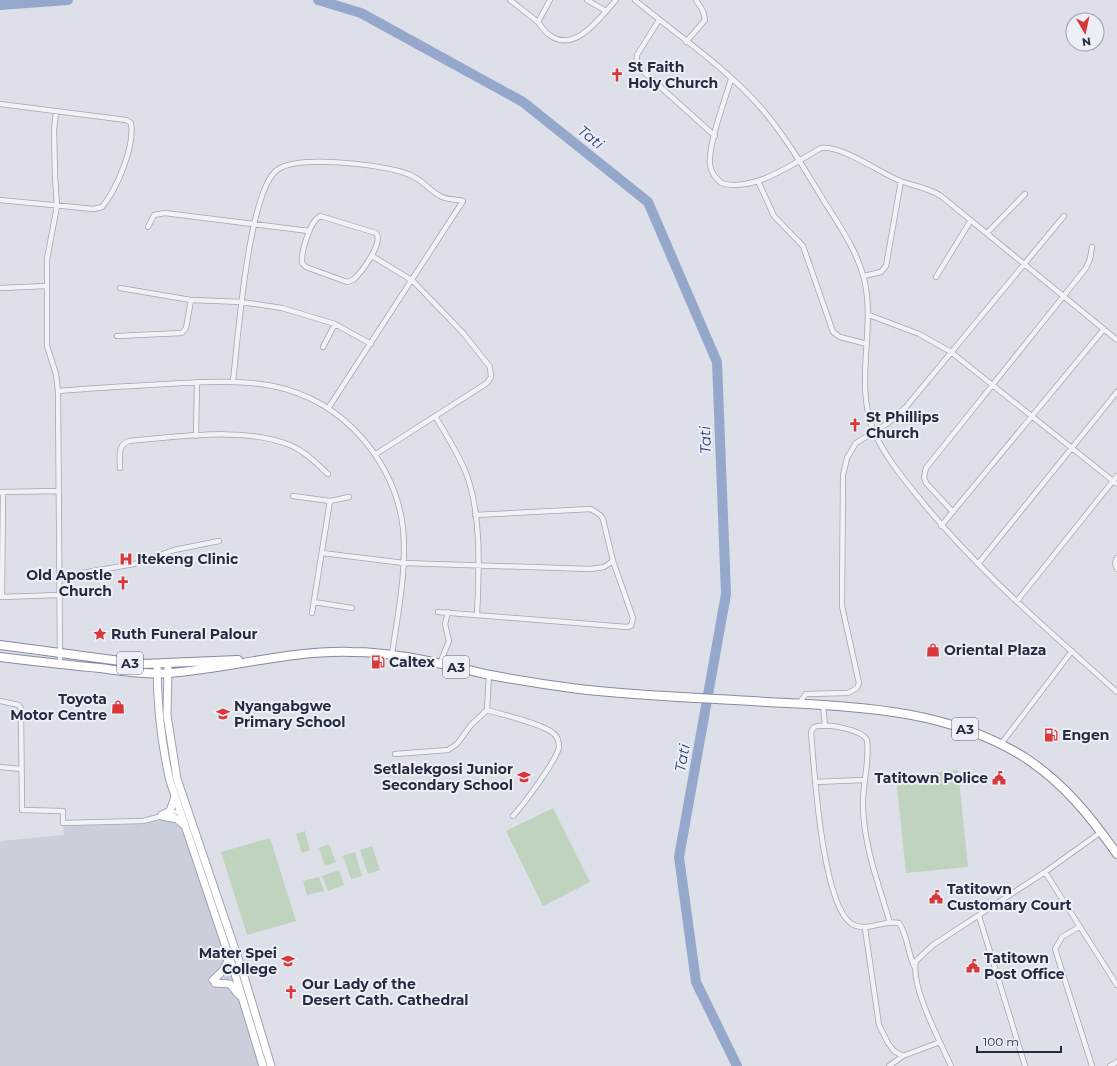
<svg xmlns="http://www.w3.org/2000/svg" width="1117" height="1066" font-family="Montserrat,sans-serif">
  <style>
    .built { fill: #cbcfdb }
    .grass { fill: #c0d3be }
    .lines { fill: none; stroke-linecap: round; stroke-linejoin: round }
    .river { stroke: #95a8cb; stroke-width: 10 }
    .street-casing { stroke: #a2a6b2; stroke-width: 6 }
    .primary-casing { stroke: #9ca2b5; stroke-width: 9 }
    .highway-casing { stroke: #848ba0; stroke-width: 10 }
    .street { stroke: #f0f2f6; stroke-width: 4.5 }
    .primary { stroke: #fff; stroke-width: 7 }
    .highway { stroke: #fff; stroke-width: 8 }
    .labels { text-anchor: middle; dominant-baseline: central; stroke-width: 4; stroke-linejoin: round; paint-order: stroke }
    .shield { fill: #edeff6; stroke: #626677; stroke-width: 1 }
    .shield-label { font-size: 13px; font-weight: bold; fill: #262c40 }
    .poi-label { font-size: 14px; font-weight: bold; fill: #262c40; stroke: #edeff6; text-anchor: start }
    .water-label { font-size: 15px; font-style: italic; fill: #2d4477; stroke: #edeff6 }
  </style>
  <rect width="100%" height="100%" fill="#dde0e8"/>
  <path class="built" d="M180,811L263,1066H0V841L64,835L63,823H128Z"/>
  <path class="grass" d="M958,770L968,867L906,873L896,777Z
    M553,808L590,882L543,906L506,831Z
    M305,831L310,850L302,853L296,834Z
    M270,838L296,921L247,935L221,852Z
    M329,844L336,862L325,866L319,848Z
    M372,846L380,870L368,874L360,850Z
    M355,852L362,876L351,879L343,856Z
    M339,870L344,885L328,891L322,876Z
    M319,877L324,891L307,895L303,881Z"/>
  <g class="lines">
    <path class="river" d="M318,0L361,13L523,102L648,202L717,362L726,594L679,857L696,982L737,1066
      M0,5L68,0"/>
    <g class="street-casing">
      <path id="street" d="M510,0L538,22
        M550,0L538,22C542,27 545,33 551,36C576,53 601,16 616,0
        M587,0L606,11
        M635,0C677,35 727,68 762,109C786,137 805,170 824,201C840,226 859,254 865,283C875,332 854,384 874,432C885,456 902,477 919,498C977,570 1048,630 1117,692
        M659,20L637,55L636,65L715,136
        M686,42L705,20L703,11L696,0
        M731,79C725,101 708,143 710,165C711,173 716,178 721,183C754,193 794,163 821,148C841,145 879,172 898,180C912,186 927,187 941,196L1117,340
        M0,104L126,120L131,123C135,146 117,189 102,207L94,209L0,200
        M56,112L54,130L55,176L57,206L47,259V346L56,374L58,391L60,664
        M758,181L774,216L803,246L833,332L840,337L867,344
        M320,216L376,233C384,243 361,273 353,280L347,282L306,267L302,263C301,252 310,221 320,216Z
        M148,227L154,215L165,213L309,231
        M987,233L1025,194
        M372,256L413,281L463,333L490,367L491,377L487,383L376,454
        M864,276L881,272L886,266L901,181
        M936,277L971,220
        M0,288L47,286
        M120,288L191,300L242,302L282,308L335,324L371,344
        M869,315L919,334L951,352L1117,484
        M117,336L182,333L186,328L191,300
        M323,347L335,324
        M233,381C238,340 248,192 277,170C298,154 377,165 402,172C422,178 425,187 440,196C446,200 456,199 463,201L329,407
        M58,391C94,388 130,386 166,384C243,379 308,376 363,439C385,465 399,494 403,528C407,570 398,613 392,654
        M435,416C446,434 458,453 466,473C482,515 479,571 477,615
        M196,436L197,382
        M120,468C120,457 117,445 129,441C178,437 247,426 292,446C306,452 317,464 328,474
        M0,492L58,491
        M293,496L330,501L349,497
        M953,512L926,483L924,477L926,468L1086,268L1090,259L1092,247
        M941,526L1104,329
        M322,553L404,563L591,569L604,567L613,561L603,519L600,515L591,509L475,515
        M1117,558L1115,563L1117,569
        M978,564L1117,392
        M59,577L134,564L174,550L219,541
        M1,597L59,595
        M2,597L3,492
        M1017,601L1117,476
        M314,602L352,608
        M438,612L627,627L631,626L633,618L613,561
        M312,613L330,501
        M440,663L449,641L445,624L448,612
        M0,701L19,705L21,709L22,810L63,811V823L143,821L181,811
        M799,703L806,694L848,693L857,688L859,683L842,606L843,475L847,458L856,443L888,423L906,407L1064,216
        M823,705L825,726
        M487,710C503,715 541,723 553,733C557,736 559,742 559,747C557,760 523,805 513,816
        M1001,744L1072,651
        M395,754L448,750L457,744L471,725L487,710L489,674
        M0,767L21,769
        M815,782L864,780
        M1045,872L1117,985
        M979,916L1025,1066
        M890,923C879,885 864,847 863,807C862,785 870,762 867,740C861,729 825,723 814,727L811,732C814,767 822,906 852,924C867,933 884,919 899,923C907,933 908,954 914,966
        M1079,927L1062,937L1055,949L1092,1066
        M865,928L879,1025L888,1043L894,1051L903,1056
        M889,1066L903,1056L940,1042
        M951,1066C940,1041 910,986 916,961L933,945L1045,872L1101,832
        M1110,1066L1117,1062"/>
    </g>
    <g class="primary-casing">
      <path id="primary" d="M157,664C157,704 161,742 170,781L235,974L263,1066
        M168,664L167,715L177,779L242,970L271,1066
        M162,815L170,811L175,797
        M162,816L177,819L184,825
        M213,980C221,973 228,967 228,956
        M215,983L230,984L239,995"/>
    </g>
    <g class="highway-casing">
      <path id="highway" d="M0,645L143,664L238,660
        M0,657C33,661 66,665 100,668C123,671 147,675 170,673C232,668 290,650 352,652C397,652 441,664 485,674C516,680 548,685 579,689C641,696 705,698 767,702C857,707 945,708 1024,757C1064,783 1090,816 1117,854"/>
    </g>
    <use href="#street" class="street"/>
    <use href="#primary" class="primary"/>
    <use href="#highway" class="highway"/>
  </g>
  <defs>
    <g id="church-bare" transform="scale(1.08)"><path d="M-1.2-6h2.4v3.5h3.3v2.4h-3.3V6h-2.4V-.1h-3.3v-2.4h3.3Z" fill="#d8383a" stroke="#edeff6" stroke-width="2.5" paint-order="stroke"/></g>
    <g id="hospital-bare" transform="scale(1.08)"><path d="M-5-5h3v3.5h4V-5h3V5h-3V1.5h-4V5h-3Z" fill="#d8383a" stroke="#edeff6" stroke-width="2.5" paint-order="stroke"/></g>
    <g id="sight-bare" transform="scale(1.08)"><path d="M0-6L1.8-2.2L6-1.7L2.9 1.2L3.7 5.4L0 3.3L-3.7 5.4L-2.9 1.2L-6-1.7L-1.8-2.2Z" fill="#d8383a" stroke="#edeff6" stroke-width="2.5" paint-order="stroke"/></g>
    <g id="shop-bare" transform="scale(1.08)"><path d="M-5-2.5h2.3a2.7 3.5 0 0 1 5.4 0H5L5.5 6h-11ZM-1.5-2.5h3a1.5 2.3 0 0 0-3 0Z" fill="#d8383a" stroke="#edeff6" stroke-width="2.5" paint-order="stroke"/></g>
    <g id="fuel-bare" transform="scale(1.08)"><path d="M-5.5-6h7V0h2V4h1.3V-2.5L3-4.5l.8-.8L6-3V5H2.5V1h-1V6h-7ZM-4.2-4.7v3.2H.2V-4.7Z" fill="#d8383a" stroke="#edeff6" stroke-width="2.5" paint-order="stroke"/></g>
    <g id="school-bare" transform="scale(1.08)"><path d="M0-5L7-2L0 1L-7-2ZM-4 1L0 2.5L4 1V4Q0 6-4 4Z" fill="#d8383a" stroke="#edeff6" stroke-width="2.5" paint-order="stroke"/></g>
    <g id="civic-bare" transform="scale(1.08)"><path d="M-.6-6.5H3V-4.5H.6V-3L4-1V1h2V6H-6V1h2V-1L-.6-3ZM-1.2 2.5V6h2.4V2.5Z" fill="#d8383a" stroke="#edeff6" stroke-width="2.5" paint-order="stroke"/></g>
  </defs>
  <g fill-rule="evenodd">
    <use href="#church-bare" x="617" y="75"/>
    <use href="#church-bare" x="855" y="425"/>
    <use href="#hospital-bare" x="126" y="559"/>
    <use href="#church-bare" x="123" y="583"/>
    <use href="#sight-bare" x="100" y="634"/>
    <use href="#shop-bare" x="933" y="650"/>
    <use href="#fuel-bare" x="378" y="662"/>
    <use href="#shop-bare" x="118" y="707"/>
    <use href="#school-bare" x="223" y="714"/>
    <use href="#fuel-bare" x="1051" y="735"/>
    <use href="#school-bare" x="524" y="777"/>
    <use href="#civic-bare" x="999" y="778"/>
    <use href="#civic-bare" x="936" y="897"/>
    <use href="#school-bare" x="288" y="961"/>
    <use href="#civic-bare" x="973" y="966"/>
    <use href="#church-bare" x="291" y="992"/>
  </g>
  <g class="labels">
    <g class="shield">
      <rect x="117" y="652" width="26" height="22" rx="3"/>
      <rect x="443" y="656" width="26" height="22" rx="3"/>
      <rect x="952" y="718" width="26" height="22" rx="3"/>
    </g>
    <g class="shield-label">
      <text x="130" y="663">A3</text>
      <text x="456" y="667">A3</text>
      <text x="965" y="729">A3</text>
    </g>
    <g class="poi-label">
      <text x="628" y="67">St Faith<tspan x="628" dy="16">Holy Church</tspan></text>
      <text x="866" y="417">St Phillips<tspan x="866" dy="16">Church</tspan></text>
      <text x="137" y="559">Itekeng Clinic</text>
      <text x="112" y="575" text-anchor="end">Old Apostle<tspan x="112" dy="16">Church</tspan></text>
      <text x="111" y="634">Ruth Funeral Palour</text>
      <text x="944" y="650">Oriental Plaza</text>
      <text x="389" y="662">Caltex</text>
      <text x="107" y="699" text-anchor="end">Toyota<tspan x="107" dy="16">Motor Centre</tspan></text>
      <text x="234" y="706">Nyangabgwe<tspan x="234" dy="16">Primary School</tspan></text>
      <text x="1062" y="735">Engen</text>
      <text x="513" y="769" text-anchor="end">Setlalekgosi Junior<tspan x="513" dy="16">Secondary School</tspan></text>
      <text x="988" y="778" text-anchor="end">Tatitown Police</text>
      <text x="947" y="889">Tatitown<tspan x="947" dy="16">Customary Court</tspan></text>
      <text x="277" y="953" text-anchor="end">Mater Spei<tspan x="277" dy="16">College</tspan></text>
      <text x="984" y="958">Tatitown<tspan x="984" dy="16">Post Office</tspan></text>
      <text x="302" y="984">Our Lady of the<tspan x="302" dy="16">Desert Cath. Cathedral</tspan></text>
    </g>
    <g class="water-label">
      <text transform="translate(591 137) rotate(39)">Tati</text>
      <text transform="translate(705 440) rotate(-92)">Tati</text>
      <text transform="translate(682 758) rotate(-80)">Tati</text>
    </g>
  </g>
  <g transform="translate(1085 32) rotate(171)"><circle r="19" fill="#edeff6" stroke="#9da1ad"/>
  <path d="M0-3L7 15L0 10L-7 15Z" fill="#d8383a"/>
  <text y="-6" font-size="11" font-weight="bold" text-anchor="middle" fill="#262c40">N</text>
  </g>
  <path d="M977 1046v6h84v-6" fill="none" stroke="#262c40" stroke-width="2"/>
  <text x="983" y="1046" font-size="12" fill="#262c40" stroke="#edeff6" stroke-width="3" paint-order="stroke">100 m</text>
</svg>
